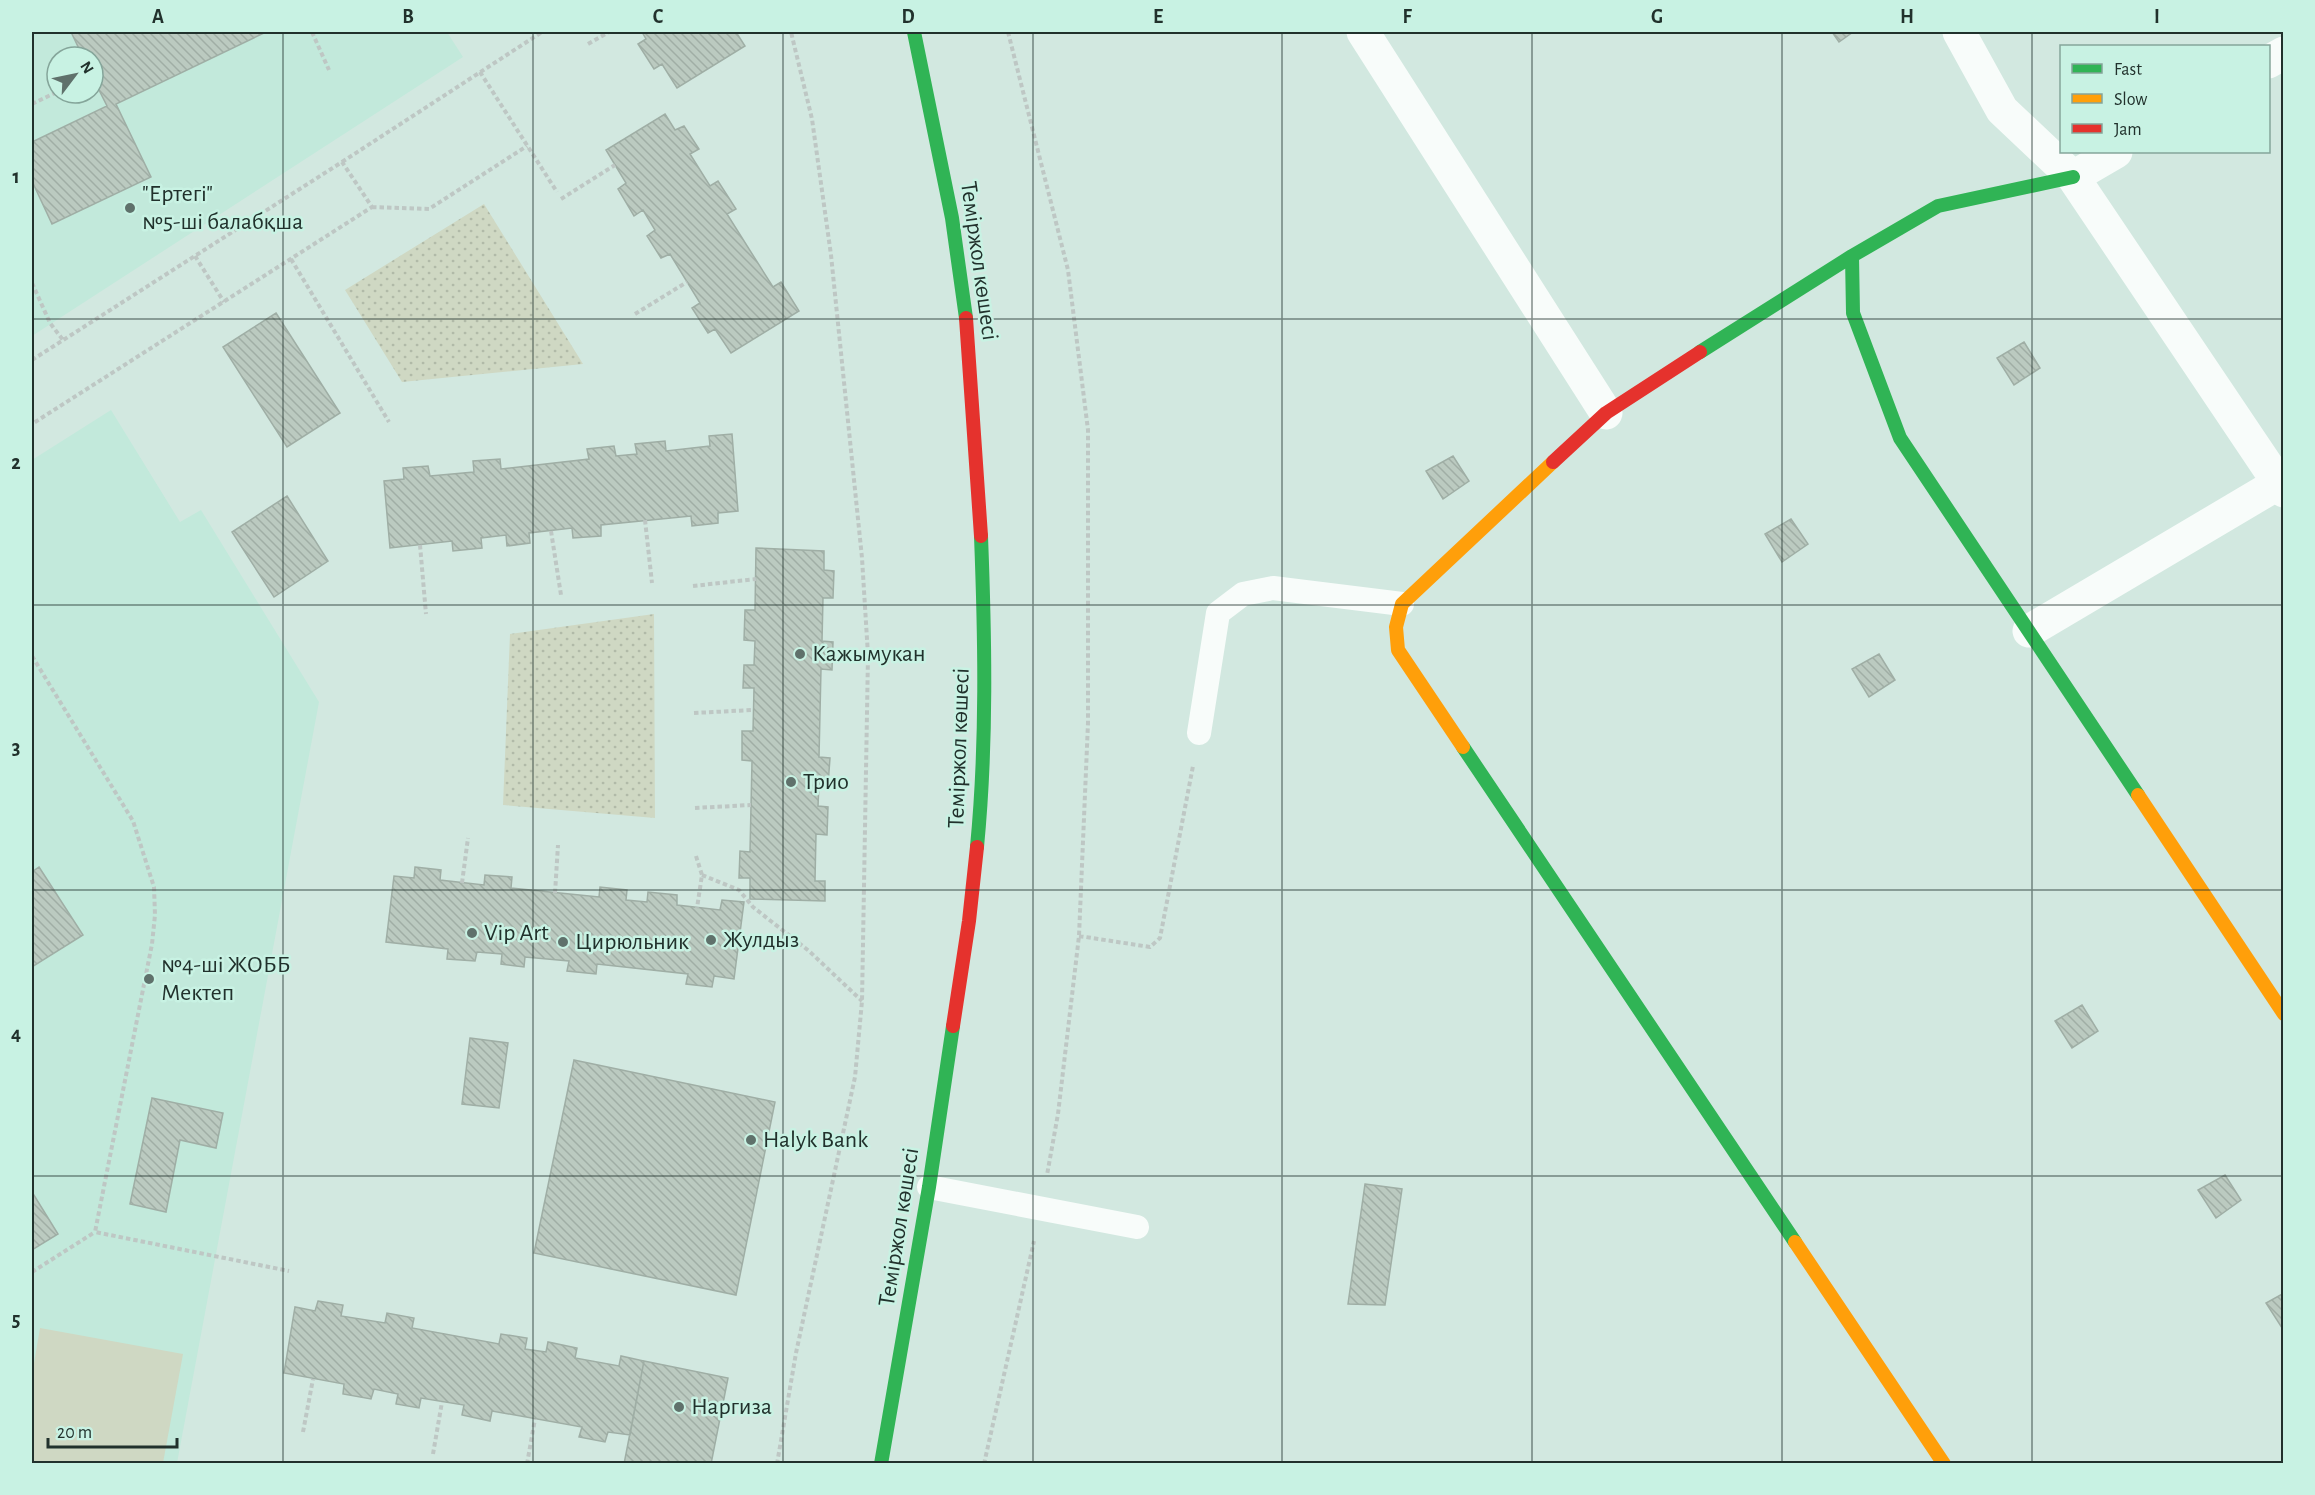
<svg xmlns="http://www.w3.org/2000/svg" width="2315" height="1495" font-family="'Alegreya Sans',sans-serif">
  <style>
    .built { fill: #c2e9db; fill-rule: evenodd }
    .grass { fill: #cfd8c3 }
    .park { fill: url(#park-dots) }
    .building { fill: url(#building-back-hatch); stroke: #9faea5; stroke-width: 1.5 }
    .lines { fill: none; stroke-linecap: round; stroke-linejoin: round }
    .path { stroke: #bec7c4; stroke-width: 4; stroke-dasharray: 4.5 3; stroke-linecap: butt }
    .lane { stroke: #f8fcfa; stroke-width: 24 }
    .street { stroke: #f8fcfa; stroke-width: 33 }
    .fast { stroke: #30b455; stroke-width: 14 }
    .slow { stroke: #ff9f0a; stroke-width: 14 }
    .jam { stroke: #e5322d; stroke-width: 14 }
    .grid { fill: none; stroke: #21312c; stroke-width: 1.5; stroke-opacity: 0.55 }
    .poi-dot { fill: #5f716b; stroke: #c8f2e3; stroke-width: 2 }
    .labels { text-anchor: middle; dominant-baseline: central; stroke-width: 5; stroke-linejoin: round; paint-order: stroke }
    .poi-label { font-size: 24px; fill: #21312c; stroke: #c8f2e3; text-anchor: start }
    .street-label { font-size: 24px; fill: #21312c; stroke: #c8f2e3 }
    .neatline { fill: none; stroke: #21312c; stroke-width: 2 }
    .grid-label { font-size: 20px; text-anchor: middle; font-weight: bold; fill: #21312c }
  </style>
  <defs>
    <pattern id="park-dots" width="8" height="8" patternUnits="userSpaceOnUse" patternTransform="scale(1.5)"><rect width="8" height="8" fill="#cfd8c3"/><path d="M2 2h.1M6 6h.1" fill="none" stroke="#b1baa8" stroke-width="1.8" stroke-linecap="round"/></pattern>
    <pattern id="building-back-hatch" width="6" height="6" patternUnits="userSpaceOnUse" patternTransform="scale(1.5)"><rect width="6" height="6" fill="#bbcac0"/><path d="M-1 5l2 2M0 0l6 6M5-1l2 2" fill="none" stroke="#a0aea5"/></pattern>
  </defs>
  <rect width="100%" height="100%" fill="#d2e8e0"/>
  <path class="built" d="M32,32H447L463,57L32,336ZM57,57H93V93H57Z
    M111,410L180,522L201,510L319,702L177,1463L32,1464V460Z"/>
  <path class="grass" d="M40,1328L183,1354L163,1463H32V1375Z"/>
  <path class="park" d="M484,204L583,364L402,382L345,290Z
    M654,614L655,818L503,805L510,634Z"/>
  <path class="building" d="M71,32H266L116,104L151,177L52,224L32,181V142L107,106L93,78V57H83Z
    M642,32H736L745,46L677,88L662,64L654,69L638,44L646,39Z
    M1832,32H1853L1839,42Z
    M665,114L675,130L684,126L699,149L690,154L710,186L718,181L736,209L727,214L773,287L781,282L799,311L731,353L715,329L708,333L692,308L700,303L670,254L661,258L647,236L655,230L643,210L634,216L618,189L626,183L606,150Z
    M276,313L340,413L287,447L223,347Z
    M2024,342L2040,368L2014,385L1997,358Z
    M732,434L738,511L718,513V523L692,526L691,516L601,525V536L573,538L572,528L529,533L530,543L507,546L506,535L481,538L482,548L453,551L452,541L390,548L384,481L404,479L403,468L428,466L430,476L474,472L473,461L500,459L501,469L589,459L587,449L614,446L616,456L637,454L635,444L665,441L666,451L710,446L709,436Z
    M1453,456L1469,481L1443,499L1426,471Z
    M287,496L328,561L274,597L232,532Z
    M1791,519L1808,544L1782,562L1765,534Z
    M756,548L824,551V570L834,571L833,598H823L822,641L833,642L832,670L821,669L819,757L830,758L828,785L819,784L818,806L828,807L827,835L816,834L815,881H825V901L750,899V878H739L740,851L750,852L752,761L742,760V731H753L754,688H743L744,665H754L755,641L744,640L745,610H755Z
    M1879,654L1895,680L1869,697L1852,669Z
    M39,867L83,935L32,967V872Z
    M415,867L441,870L440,880L484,885L485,875L512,877L511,888L599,897L600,887L627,890L626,900L647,902L648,892L677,895V905L720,910L722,900L744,902L734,979L714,976L712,987L686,984L688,974L597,964L596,974L567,971L569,961L525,957L524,967L501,964L502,954L477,952L475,961L447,959L448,949L386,942L394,876L414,878Z
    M2082,1005L2098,1031L2072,1048L2055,1021Z
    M470,1038L508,1043L499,1108L462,1104Z
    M574,1060L775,1102L736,1295L534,1253Z
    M152,1098L223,1113L216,1148L180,1140L166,1212L130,1204Z
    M2225,1175L2241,1200L2216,1218L2198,1190Z
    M1365,1184L1402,1189L1385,1305L1348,1304Z
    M32,1192L58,1234L32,1250Z
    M2284,1293V1331L2266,1303Z
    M318,1301L343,1305L341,1316L385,1323L387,1313L414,1318L412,1328L499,1344L501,1334L527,1338L525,1349L546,1352L548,1342L577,1348L575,1358L619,1366L621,1356L644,1361L630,1435L608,1432L605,1442L579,1437L582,1427L492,1411L490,1421L462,1415L464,1405L421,1398L419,1408L396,1404L398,1394L374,1389L371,1399L343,1394L344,1384L284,1373L295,1307L315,1311Z
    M644,1361L728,1378L711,1464H624Z"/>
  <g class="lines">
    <path class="path" d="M312,32L329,70
      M1008,32L1068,270L1088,430V723L1079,936L1058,1114L1047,1175
      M588,44L609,32
      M480,72L557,192
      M32,104L57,92
      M342,162L542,32
      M561,199L615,165
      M372,207L429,209L527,146
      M195,256L224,302
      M291,259L389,422
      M32,283L50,323L63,340
      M635,314L687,282
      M32,360L342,162L372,207L32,424
      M645,520L652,583
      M551,531L561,595
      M420,545L426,614
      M693,586L756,579
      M32,656L133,821L154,887L155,915L152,944L95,1232L289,1271
      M694,713L753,710
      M695,808L751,805
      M696,856L702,875L697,908
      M702,875L739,890L753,907L809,951L862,1001
      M462,883L468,838
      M555,893L558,845
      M1079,936L1150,947L1160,938L1193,766
      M32,1272L95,1232
      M303,1432L313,1379
      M433,1454L442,1402
      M527,1464L535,1419
      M777,1464L796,1353L855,1077L862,1001L868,655L862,558L831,255L812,119L791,32
      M984,1464L1034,1241"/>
    <path class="lane" d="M1199,733L1218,613L1243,594L1273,588L1402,604
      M929,1187L1137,1227"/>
    <path class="street" d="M1363,32L1606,413
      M1959,32L2002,110L2073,177
      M2268,62L2284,53
      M2116,152L2073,177L2284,491
      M2029,631L2279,483"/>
    <path class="fast" d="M914,32L952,218L966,318
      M1852,256L1853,313L1900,438L2138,795
      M1700,352L1852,256L1938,206L2073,177
      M1463,747L1795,1242
      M977,847C987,743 985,640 981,536
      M881,1464L929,1187L953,1026"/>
    <path class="slow" d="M1463,747L1398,650L1396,627L1402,604L1553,462
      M2138,795L2284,1014
      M1795,1242L1944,1464"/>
    <path class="jam" d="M966,318L981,536
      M1553,462L1606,413L1700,352
      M953,1026L969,921L977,847"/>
  </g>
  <path class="grid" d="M283,32V1464M533,32V1464M783,32V1464M1033,32V1464M1282,32V1464M1532,32V1464M1782,32V1464M2032,32V1464M32,319H2284M32,605H2284M32,890H2284M32,1176H2284"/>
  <g class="poi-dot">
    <circle cx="130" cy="208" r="6"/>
    <circle cx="800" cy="654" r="6"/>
    <circle cx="791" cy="782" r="6"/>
    <circle cx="472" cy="933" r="6"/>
    <circle cx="711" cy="940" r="6"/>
    <circle cx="563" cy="942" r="6"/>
    <circle cx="149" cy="979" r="6"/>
    <circle cx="751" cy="1140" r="6"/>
    <circle cx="679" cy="1407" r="6"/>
  </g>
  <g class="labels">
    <g class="poi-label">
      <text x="142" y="194">"Ертегі"<tspan x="142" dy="28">№5-ші балабқша</tspan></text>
      <text x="812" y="654">Кажымукан</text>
      <text x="803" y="782">Трио</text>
      <text x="484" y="933">Vip Art</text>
      <text x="723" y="940">Жулдыз</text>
      <text x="575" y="942">Цирюльник</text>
      <text x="161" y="965">№4-ші ЖОББ<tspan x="161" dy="28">Мектеп</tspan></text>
      <text x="763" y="1140">Halyk Bank</text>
      <text x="691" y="1407">Наргиза</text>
    </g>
    <g class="street-label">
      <text transform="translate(979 261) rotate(82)">Теміржол көшесі</text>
      <text transform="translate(959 748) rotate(-88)">Теміржол көшесі</text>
      <text transform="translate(899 1227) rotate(-81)">Теміржол көшесі</text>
    </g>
  </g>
  <rect width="2315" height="1495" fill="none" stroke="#c8f2e3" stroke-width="66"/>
  <rect x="2060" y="45" width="210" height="108" fill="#c8f2e3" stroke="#85a59a" stroke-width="1.5"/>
  <rect x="2072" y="64" width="30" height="9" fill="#30b455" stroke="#85a59a" stroke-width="1.5"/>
  <text x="2114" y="75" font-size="18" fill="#21312c">Fast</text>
  <rect x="2072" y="94" width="30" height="9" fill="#ff9f0a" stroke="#85a59a" stroke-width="1.5"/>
  <text x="2114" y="105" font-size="18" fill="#21312c">Slow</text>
  <rect x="2072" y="124" width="30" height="9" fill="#e5322d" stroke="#85a59a" stroke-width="1.5"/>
  <text x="2114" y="135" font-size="18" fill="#21312c">Jam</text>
  <g transform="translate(75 75) rotate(58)"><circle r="28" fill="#c8f2e3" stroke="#85a59a" stroke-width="1.5"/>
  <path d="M0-4.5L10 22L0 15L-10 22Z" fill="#5f716b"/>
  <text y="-9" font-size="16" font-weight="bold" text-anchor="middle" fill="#21312c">N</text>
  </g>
  <path d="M48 1438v9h129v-9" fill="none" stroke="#21312c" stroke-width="3"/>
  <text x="57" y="1438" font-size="18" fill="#21312c" stroke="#c8f2e3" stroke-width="4.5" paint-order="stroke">20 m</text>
  <rect x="33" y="33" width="2249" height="1429" class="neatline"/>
  <g class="grid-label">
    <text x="158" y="23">A</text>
    <text x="408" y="23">B</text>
    <text x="658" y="23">C</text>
    <text x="908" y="23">D</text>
    <text x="1158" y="23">E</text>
    <text x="1407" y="23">F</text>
    <text x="1657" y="23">G</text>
    <text x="1907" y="23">H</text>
    <text x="2157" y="23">I</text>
    <text x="16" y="183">1</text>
    <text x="16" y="469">2</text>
    <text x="16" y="754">3</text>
    <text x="16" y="1040">4</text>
    <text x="16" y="1326">5</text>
  </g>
</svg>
